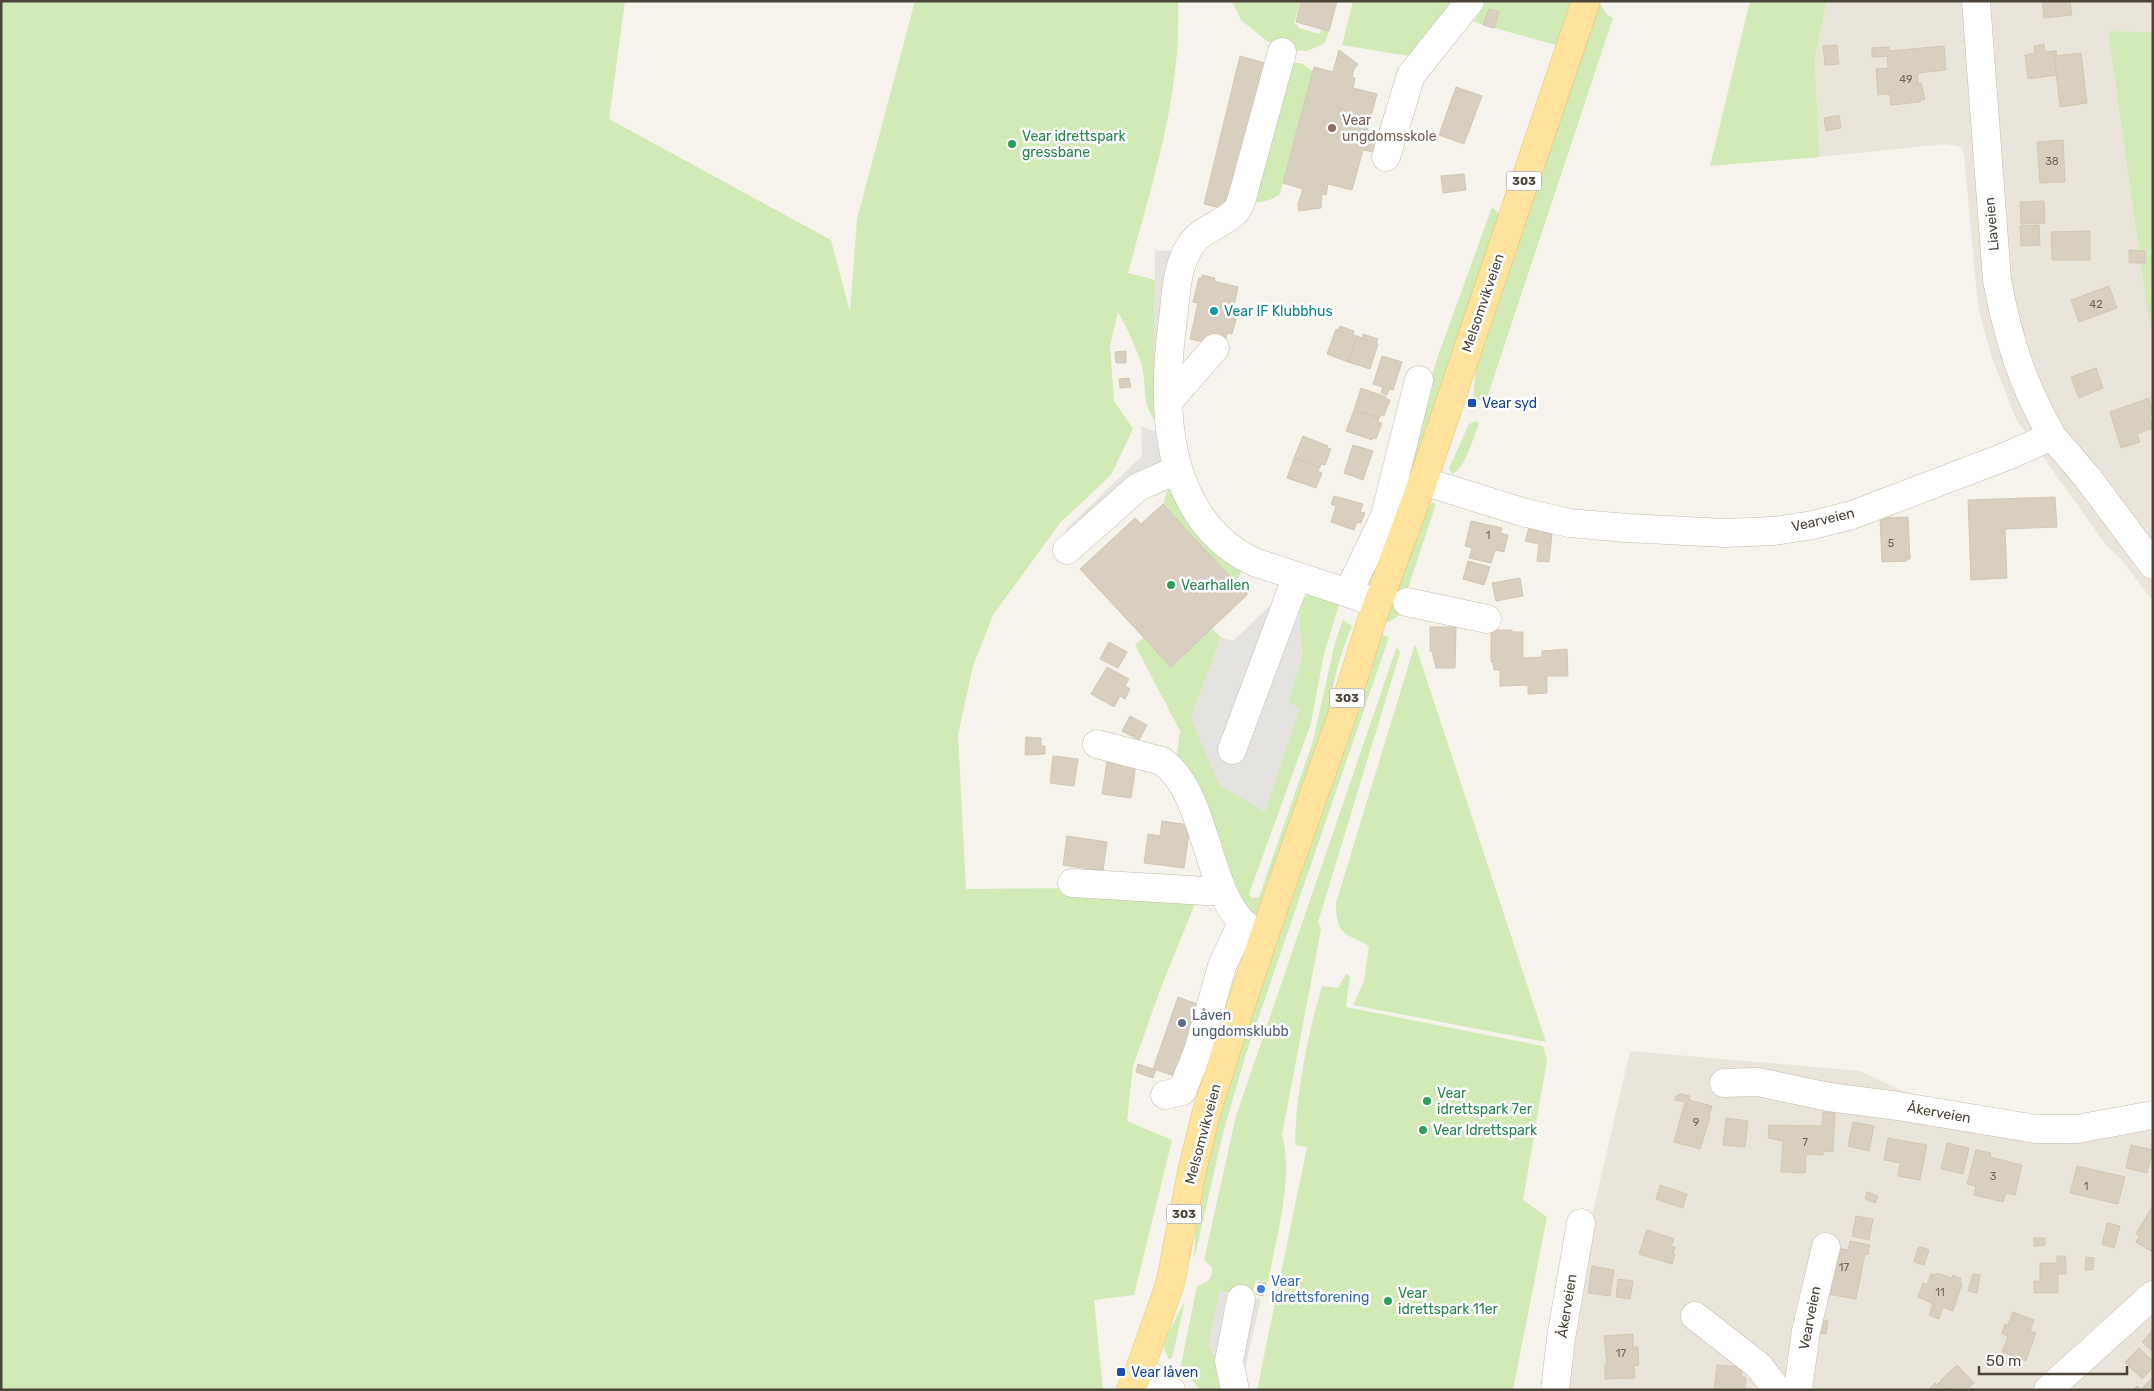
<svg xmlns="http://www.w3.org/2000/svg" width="2154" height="1391" font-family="Rubik,sans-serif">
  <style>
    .residential { fill: #eae5da }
    .green { fill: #d2eab5 }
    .parking { fill: #e5e3e0 }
    .building { fill: #d8cfc1; stroke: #d3c7b4 }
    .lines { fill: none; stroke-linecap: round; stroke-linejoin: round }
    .minor-casing { stroke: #c2bbae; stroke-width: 29 }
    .major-casing { stroke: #e6c16a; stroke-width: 29 }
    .minor { stroke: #fff; stroke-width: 28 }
    .major { stroke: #ffe39c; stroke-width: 28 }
    .education-dot { fill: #8d6e63; stroke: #fff; stroke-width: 2 }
    .leisure-dot { fill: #2e9e5b; stroke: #fff; stroke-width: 2 }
    .culture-dot { fill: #0f9aa8; stroke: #fff; stroke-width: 2 }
    .transit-dot { fill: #1a4fb4; stroke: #fff; stroke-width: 2 }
    .service-dot { fill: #5c6f8a; stroke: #fff; stroke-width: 2 }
    .shop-dot { fill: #3f7fe0; stroke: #fff; stroke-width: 2 }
    .labels { text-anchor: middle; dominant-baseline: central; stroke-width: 5; stroke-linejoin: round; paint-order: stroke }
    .number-label { font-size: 11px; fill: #6e675b }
    .shield { fill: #fff; stroke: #817c74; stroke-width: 1 }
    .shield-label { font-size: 12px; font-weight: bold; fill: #4b4439 }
    .education-label { font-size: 14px; fill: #785e54; stroke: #fff; text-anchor: start }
    .leisure-label { font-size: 14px; fill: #27864d; stroke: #fff; text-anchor: start }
    .street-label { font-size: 14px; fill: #4b4439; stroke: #fff }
    .culture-label { font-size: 14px; fill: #0d838f; stroke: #fff; text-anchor: start }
    .transit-label { font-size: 14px; fill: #164399; stroke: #fff; text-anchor: start }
    .service-label { font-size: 14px; fill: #4e5e75; stroke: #fff; text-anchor: start }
    .shop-label { font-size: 14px; fill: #366cbe; stroke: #fff; text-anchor: start }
  </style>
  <rect width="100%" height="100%" fill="#f6f3ec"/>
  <path class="residential" d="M1827,1H2153V32L2108,31L2148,316L2153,328V601L2120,558L2106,545L2016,419L1992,358L1980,315L1976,286L1964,155L1961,147L1946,144L1819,157L1815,57Z
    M1630,1051L1860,1071L1909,1094L2025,1115L2077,1118L2153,1103V1390H1552Z"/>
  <path class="green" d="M1,1H625L609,119L831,240L850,312L857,219L915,1H1178C1182,94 1152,184 1128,273L1155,280L1154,355L1159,425C1141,408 1147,388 1142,366C1137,349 1127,328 1118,312L1110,346L1114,401L1133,429L1111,475L1060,523L993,615L973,666L958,735L966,889L1098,888L1197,899L1162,985L1133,1066L1127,1121L1172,1140L1134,1295L1094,1300L1103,1390H1Z
    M1232,1H1300L1294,24L1298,25V28L1320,34L1321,29L1329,31L1324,44L1307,51L1291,50L1267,41L1241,20Z
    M1353,1H1459L1409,56L1342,45Z
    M1486,1H1574L1559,46L1473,22Z
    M1597,1H1601L1600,4L1607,15L1613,18L1486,401L1473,399L1477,356Z
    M1750,1H1827L1815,57L1819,157L1710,166Z
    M2108,31L2153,32V328L2148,316Z
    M1294,63H1301L1313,71L1280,194C1270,201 1261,204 1250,201L1287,70Z
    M1492,207L1500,215L1376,579L1366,584L1438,356Z
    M1476,421L1479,423C1474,436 1465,469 1452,474L1449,468L1469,424Z
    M1171,488L1243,569L1235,582L1163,504L1168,489Z
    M1433,503H1435V507L1399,615L1394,619L1388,622L1385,620L1428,506Z
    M1309,594L1341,598L1324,654L1311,723L1249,894L1252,898L1259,897L1313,741L1335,643L1343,620L1352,626C1340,654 1333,681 1329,711L1260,916L1243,915L1224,872L1177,755L1180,731L1135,645L1144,637L1171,667L1212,629L1221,637L1191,718L1288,702L1302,657L1298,603Z
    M1382,635L1389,637L1246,1054L1223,1133L1194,1260L1196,1203L1217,1115L1380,637Z
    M1415,644L1546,1042L1353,1005L1364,981L1369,946C1344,932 1336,936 1336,903Z
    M1397,646L1400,653L1318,922L1321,929L1282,1135C1294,1177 1276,1238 1268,1282L1256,1280L1252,1297L1220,1291L1231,1390H1200L1183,1370L1181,1365L1197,1286C1208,1282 1212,1280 1212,1268L1204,1260L1236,1116Z
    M1346,974L1350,976L1346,1007L1543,1046L1547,1060L1523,1200L1547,1217L1513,1390H1257L1307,1147L1295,1145C1296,1092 1307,1038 1322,986L1338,988Z
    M1185,1301L1172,1358L1169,1359L1164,1349L1165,1339Z"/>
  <path class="parking" d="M1155,250L1179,252L1155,404L1154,355Z
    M1141,426L1159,433L1161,473L1081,546L1065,530L1142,456Z
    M1278,598L1298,603L1302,657L1288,702L1300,708L1265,812L1219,785L1191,718L1221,637L1233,641Z
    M1219,1291L1261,1299L1240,1390H1231L1208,1344Z"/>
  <path class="building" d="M1301,1H1337L1329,31L1296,22Z
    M2042,1H2070L2072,15L2044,18Z
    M1489,9L1499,12L1494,28L1483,25Z
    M2044,44L2045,52L2056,51L2057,56H2054L2057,75L2028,79L2025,55L2035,53L2034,46Z
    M1837,45L1839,64L1825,65L1823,46Z
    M1944,46L1946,70L1918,73V84L1921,83L1925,99L1920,100V102L1891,105L1890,94L1878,95L1876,69L1888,68L1887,56L1872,57V48L1889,47V51Z
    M1339,50L1358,64L1354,69L1352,77L1355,78L1353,88L1377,94L1366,135L1377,137L1373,152L1363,150L1352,190L1328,184L1326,195L1322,194L1321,208L1299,211L1298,204L1303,189L1283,183L1314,67L1333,72Z
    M2081,53L2087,103L2060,107L2054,56Z
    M1240,56L1272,65L1232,211L1204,204Z
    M1456,87L1482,96L1464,144L1439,135Z
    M1839,115L1841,128L1826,131L1824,118Z
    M2063,140L2065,182L2040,183L2037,142Z
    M1464,174L1466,190L1443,193L1441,176Z
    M2044,201L2045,223L2021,224L2020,202Z
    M2039,225L2040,245L2021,246L2020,226Z
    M2090,231V260H2052L2051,232Z
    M2129,250L2145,251V263H2129Z
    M1202,275L1215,278L1214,281L1238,287L1232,314L1237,316L1232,334L1227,333L1224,347L1190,339L1198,303L1193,302L1199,278H1202Z
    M2109,286L2117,308L2079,322L2071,300Z
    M1340,326L1354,331L1353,335L1357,336L1348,362L1327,354L1336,329L1338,330Z
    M1363,334L1378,339L1376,343L1378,344L1370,369L1348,362L1357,336L1362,338Z
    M1126,351V363H1116L1115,352Z
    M1382,356L1402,362L1393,390L1389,389L1387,395L1381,393L1383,387L1373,384Z
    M2096,368L2103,388L2079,398L2071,377Z
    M1129,378L1131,387L1120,388L1119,379Z
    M1361,388L1386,397V399L1390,400L1384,416L1381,415L1379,418L1354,410Z
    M2149,398L2153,414L2149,416L2153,428L2137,434L2140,442L2121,448L2110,412Z
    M1354,410L1379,418L1378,422L1382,423L1376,439L1373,438L1372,440L1346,431Z
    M1303,436L1328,446L1327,448L1331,449L1325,465L1321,464L1320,467L1294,458Z
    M1353,445L1373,451L1363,480L1344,473Z
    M1294,458L1320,467L1318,471L1322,473L1316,488L1287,478Z
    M1334,496L1363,504L1360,512L1365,513L1361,523L1357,522L1354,530L1331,522L1336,506L1331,504Z
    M2055,497L2057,527L2005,529L2007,578L1971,580L1968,500Z
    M1163,504L1235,582H1247V595L1171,667L1080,569L1135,518L1141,524Z
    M1908,517L1910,559H1907V561L1882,562L1880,518Z
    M1471,521L1502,528L1500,533L1508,535L1504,552L1495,550L1491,563L1469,558L1472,548L1465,546Z
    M1529,528L1552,534L1549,562L1537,561L1539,544L1525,541Z
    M1468,561L1490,567L1484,585L1463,579Z
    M1520,578L1523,596L1496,601L1492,583Z
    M1430,627H1456L1455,668H1436L1432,651H1430Z
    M1491,630H1512V632H1523V658L1542,657V651L1567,649L1568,676H1547V693L1528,694V685L1500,686V670H1494L1493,662H1491Z
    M1109,642L1127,652L1118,668L1100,659Z
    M1107,667L1129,679L1125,686L1130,689L1125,699L1120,696L1114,707L1091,694Z
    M1130,716L1147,725L1139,740L1122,731Z
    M1026,737L1041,738V746H1045V754L1025,755Z
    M1108,754L1137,758L1131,798L1102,794Z
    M1053,756L1078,759L1074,786L1050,783Z
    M1162,821L1190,825L1184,868L1144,863L1148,834L1160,836Z
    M1067,836L1107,842L1103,871L1063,865Z
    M1178,997L1202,1006L1178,1077L1153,1069Z
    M1138,1064L1156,1070L1153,1078L1136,1072Z
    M1680,1094L1690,1096L1689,1100L1712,1106L1709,1117L1710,1118L1700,1149L1674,1142L1685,1102L1675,1100V1097Z
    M1823,1112L1835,1113L1833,1152L1823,1151V1155L1806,1154L1805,1173L1781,1172L1783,1141L1768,1138L1769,1125L1822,1126Z
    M1726,1118L1748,1121L1745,1147L1723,1145Z
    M1853,1122L1874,1126L1869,1151L1848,1146Z
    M1888,1138L1927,1145L1920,1180L1898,1176L1900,1163L1884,1160Z
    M1947,1143L1969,1148L1963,1174L1941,1169Z
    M2131,1145L2153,1150L2147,1173L2126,1168Z
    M1976,1150L1991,1153L1990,1157L2022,1165L2015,1195L2006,1193L2003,1202L1974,1195L1976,1186L1967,1184Z
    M2077,1166L2125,1177L2118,1204L2070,1193Z
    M1660,1185L1687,1194L1683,1208L1656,1199Z
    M1867,1192L1878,1196L1875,1203L1865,1199Z
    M2153,1205V1248L2151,1251L2136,1242L2139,1236L2136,1234Z
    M1856,1216L1873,1219L1869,1240L1852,1236Z
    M2107,1223L2120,1226L2114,1248L2102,1244Z
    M1647,1230L1674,1239L1671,1246L1675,1247L1673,1254H1675L1672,1264L1639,1254Z
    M2034,1238H2045V1245L2034,1246Z
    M1850,1241L1870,1245L1868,1255L1865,1254L1856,1299L1822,1293L1831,1247L1848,1250Z
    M1922,1247L1929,1250L1924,1265L1914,1262L1918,1248Z
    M2057,1256H2065L2066,1263V1274H2058V1293H2034V1281H2040V1263H2057Z
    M2086,1257L2094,1258L2093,1270H2085Z
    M1592,1266L1614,1270L1610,1296L1588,1293Z
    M1937,1273L1952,1278L1953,1275L1961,1278L1960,1283L1962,1284L1953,1311L1943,1307L1939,1319L1929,1315L1933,1304L1918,1297L1923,1283L1927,1285L1931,1274L1936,1275Z
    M1973,1274L1980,1275L1977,1293L1968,1291Z
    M1618,1279L1633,1281L1630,1299L1616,1297Z
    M1259,1282L1266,1283L1263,1296L1256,1294Z
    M2013,1312L2034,1320L2030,1331L2036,1333L2026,1361L2002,1352L2008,1336L2002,1334L2005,1324L2008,1325Z
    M1814,1319L1828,1321L1826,1334L1812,1332Z
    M2153,1330V1352L2142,1342Z
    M1633,1334V1347H1638L1639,1365L1634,1366L1635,1378L1605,1379V1364H1607L1604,1336Z
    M2139,1348L2153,1361V1368L2142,1379L2125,1362Z
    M1717,1365L1742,1367L1741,1377L1746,1378L1745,1390H1714Z
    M1957,1365L1974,1383L1967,1390H1950L1941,1380Z
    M2153,1377V1390H2133L2137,1386L2141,1389Z
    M1941,1381L1948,1390H1928L1935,1383L1937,1385Z"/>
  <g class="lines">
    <g class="minor-casing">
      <path id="minor" d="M1976,1L1997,280C2008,338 2022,384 2052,436
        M1282,52L1242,198C1240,203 1239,209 1235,212C1222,225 1200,229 1190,246C1176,267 1176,296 1173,319C1161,406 1163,518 1254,562L1348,593
        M1386,157L1411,75L1470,1
        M1168,402L1215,348
        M1423,481L1522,512L1569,523L1627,528L1725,533L1774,531L1813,525L1852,515L2007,456L2052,436L2087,477L2153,565
        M1067,550L1138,487L1177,470
        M1365,599L1348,593L1385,516L1419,380
        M1407,602L1487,619
        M1097,744L1162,761C1214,799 1204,917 1264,936
        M1232,750L1297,576
        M1072,883L1223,892
        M1724,1083L1758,1082L1829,1097L1898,1106L2036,1129H2077L2153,1115
        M1165,1095L1182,1091L1198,1051L1222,966L1242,923
        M1695,1316L1759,1366L1777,1390
        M1140,1369L1171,1390
        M1235,1390L1229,1361L1241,1299
        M1555,1390L1561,1338L1581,1223
        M1798,1390L1806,1331L1826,1247
        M2048,1390L2153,1295"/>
    </g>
    <g class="major-casing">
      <path id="major" d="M1131,1390L1140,1369L1170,1284L1192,1171L1206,1114L1231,1035L1275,904L1341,718L1371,622L1423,481L1586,1"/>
    </g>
    <use href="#minor" class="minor"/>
    <use href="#major" class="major"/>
  </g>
  <circle class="education-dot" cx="1332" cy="128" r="5"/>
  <g class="leisure-dot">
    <circle cx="1012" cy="144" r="5"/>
    <circle cx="1171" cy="585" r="5"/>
    <circle cx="1427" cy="1101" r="5"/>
    <circle cx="1423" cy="1130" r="5"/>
    <circle cx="1388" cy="1301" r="5"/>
  </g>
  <circle class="culture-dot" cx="1214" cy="311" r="5"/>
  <g class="transit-dot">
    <rect x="1467" y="398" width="10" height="10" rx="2.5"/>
    <rect x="1116" y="1367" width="10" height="10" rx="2.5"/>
  </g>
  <circle class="service-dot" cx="1182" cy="1023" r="5"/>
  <circle class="shop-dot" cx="1261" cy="1289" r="5"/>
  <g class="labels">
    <g class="number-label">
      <text x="1906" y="79">49</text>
      <text x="2052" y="161">38</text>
      <text x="2096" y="304">42</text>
      <text x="1488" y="535">1</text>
      <text x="1891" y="543">5</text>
      <text x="1696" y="1122">9</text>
      <text x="1805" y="1142">7</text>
      <text x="1993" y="1176">3</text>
      <text x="2086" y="1186">1</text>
      <text x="1844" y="1267">17</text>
      <text x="1940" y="1292">11</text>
      <text x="1621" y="1353">17</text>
    </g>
    <g class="shield">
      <rect x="1506.5" y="171.5" width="35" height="19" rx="4"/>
      <rect x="1329.5" y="688.5" width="35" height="19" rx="4"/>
      <rect x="1166.5" y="1204.5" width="35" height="19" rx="4"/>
    </g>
    <g class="shield-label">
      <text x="1524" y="181">303</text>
      <text x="1347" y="698">303</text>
      <text x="1184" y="1214">303</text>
    </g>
    <g class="education-label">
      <text x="1342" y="120">Vear<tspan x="1342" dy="16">ungdomsskole</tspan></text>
    </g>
    <g class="leisure-label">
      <text x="1022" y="136">Vear idrettspark<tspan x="1022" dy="16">gressbane</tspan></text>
      <text x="1181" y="585">Vearhallen</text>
      <text x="1437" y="1093">Vear<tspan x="1437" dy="16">idrettspark 7er</tspan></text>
      <text x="1433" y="1130">Vear Idrettspark</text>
      <text x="1398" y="1293">Vear<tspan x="1398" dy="16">idrettspark 11er</tspan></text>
    </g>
    <g class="street-label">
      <text transform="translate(1992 224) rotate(-95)">Liaveien</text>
      <text transform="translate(1483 303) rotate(-71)">Melsomvikveien</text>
      <text transform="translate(1823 520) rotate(-13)">Vearveien</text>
      <text transform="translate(1939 1113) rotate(10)">Åkerveien</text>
      <text transform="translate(1203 1134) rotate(-75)">Melsomvikveien</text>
      <text transform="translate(1567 1306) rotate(-81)">Åkerveien</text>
      <text transform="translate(1810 1318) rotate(-79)">Vearveien</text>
    </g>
    <g class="culture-label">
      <text x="1224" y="311">Vear IF Klubbhus</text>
    </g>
    <g class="transit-label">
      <text x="1482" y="403">Vear syd</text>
      <text x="1131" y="1372">Vear låven</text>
    </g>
    <g class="service-label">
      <text x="1192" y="1015">Låven<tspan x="1192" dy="16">ungdomsklubb</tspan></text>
    </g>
    <g class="shop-label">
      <text x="1271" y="1281">Vear<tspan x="1271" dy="16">Idrettsforening</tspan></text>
    </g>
  </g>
  <rect width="2154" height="1391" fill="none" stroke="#4b4439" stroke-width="5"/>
  <path d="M1979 1366v8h148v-8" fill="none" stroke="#4b4439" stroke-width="2.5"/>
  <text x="1986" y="1366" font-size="15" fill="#4b4439" stroke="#ffffff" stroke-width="4" paint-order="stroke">50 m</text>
</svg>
